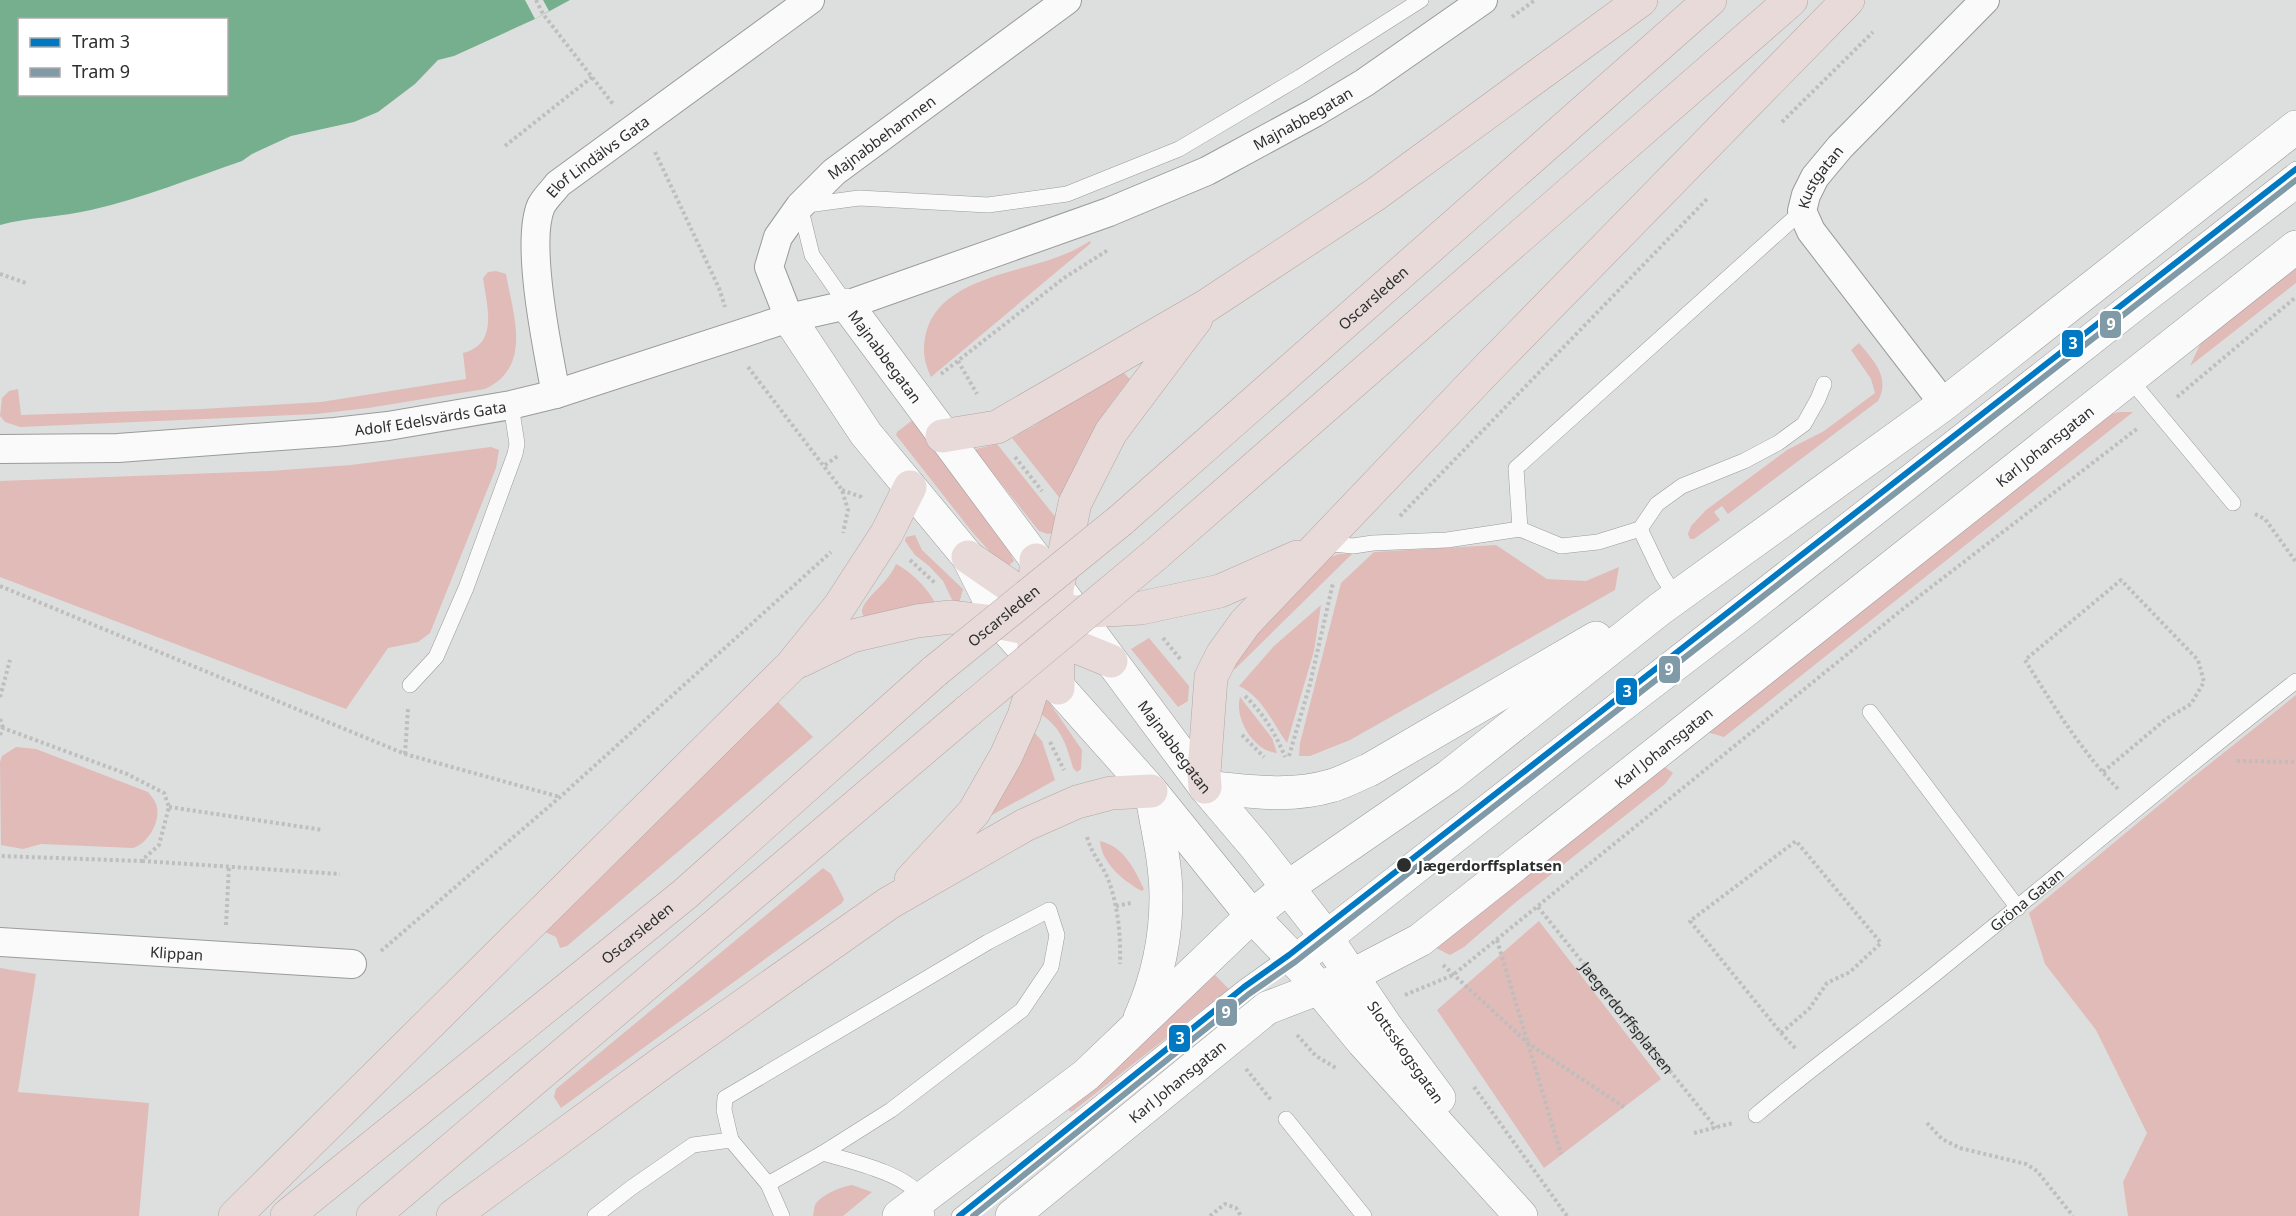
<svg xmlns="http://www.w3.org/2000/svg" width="2296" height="1216" font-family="'Noto Sans',sans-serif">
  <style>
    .green { fill: #e0bbb8 }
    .water { fill: #76af8e; fill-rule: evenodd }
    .pier { fill: #dddfde }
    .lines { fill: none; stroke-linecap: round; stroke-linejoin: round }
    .lane-casing { stroke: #999b9a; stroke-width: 16 }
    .street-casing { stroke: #999b9a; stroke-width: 30 }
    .secondary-casing { stroke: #999b9a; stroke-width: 34 }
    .highway-casing { stroke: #b3a6a5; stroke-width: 34 }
    .path { stroke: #bdbebd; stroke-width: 4; stroke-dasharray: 3 3; stroke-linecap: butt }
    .lane { stroke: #fafafa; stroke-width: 15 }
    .street { stroke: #fafafa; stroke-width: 28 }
    .secondary { stroke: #fafafa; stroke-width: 33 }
    .highway { stroke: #e7dad9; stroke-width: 33 }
    .highway-bridge-casing { stroke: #b3a6a5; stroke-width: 34; stroke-linecap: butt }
    .highway-bridge { stroke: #e7dad9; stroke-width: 33 }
    .tram-1-casing { stroke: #fff; stroke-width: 10 }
    .tram-2-casing { stroke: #fff; stroke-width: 10 }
    .tram-1 { stroke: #0079c2; stroke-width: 6 }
    .tram-2 { stroke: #819aa7; stroke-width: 6 }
    .stop-dot { fill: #2c2e2d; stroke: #fff; stroke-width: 2 }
    .labels { text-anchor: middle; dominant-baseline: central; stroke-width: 4.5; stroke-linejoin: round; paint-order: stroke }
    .street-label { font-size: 15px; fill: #2c2e2d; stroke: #fff }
    .stop-label { font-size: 15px; font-weight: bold; fill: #2c2e2d; stroke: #fff; text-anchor: start }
    .line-badge { stroke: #fff; stroke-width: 2 }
    .badge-label { font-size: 16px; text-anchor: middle; font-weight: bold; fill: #fff }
  </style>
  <rect width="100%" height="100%" fill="#dddfde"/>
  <path class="green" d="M1090,241L1091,243L931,377C924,362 922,350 926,333C940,278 1021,273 1065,254C1073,251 1082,246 1090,241Z
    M2296,259V283L2190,366L2204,336Z
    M496,271L506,274C513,315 533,367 485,389L368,408L316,414L20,427L5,422L0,416L2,398L9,391L18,389L21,415L202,409L321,402L466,379L463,353C499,344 487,306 483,278L488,272Z
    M1859,343C1873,360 1891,377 1878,401L1728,514L1722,506L1714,512L1720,520L1694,539H1690L1688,534L1691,526L1706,510L1787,450L1824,431L1875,393L1871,379L1851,350Z
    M1117,369L1121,370L1130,379C1100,415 1076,456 1062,501L1012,438L1034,426Z
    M2119,412H2133L1724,737L1707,732L2101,417Z
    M914,419L1002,535L1014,561L1007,567L994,556L973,533L896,435L897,432Z
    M997,444L1057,519L1055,532L1048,534L1039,531L976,452V449Z
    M491,447L499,450L496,468L430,633L418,642L388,648L346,709L0,577V481L270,471L351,465Z
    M915,535L922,550L963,589L959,604H954L943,581L929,566L915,555L905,541L906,537Z
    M1496,545L1547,579L1586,581L1619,567L1615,590L1350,740L1310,756H1299L1300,743L1341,583L1374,552Z
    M1339,554H1352L1235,669H1230L1232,659L1328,558Z
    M896,564C911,572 928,588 935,603L864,617C862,613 861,612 863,607C870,593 888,583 896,564Z
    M1321,605L1314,651L1287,743C1273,724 1262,696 1239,686L1274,646Z
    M1149,638L1189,686L1188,701L1178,707L1131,649Z
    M2296,695V1216H2128L2123,1182L2147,1133L2096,1030L2045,964L2029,913L2192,778Z
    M1240,697L1272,738L1277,753C1254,751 1234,719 1240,697Z
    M1039,699L1049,702L1082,750L1081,769L1077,772L1073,768C1064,736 1060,727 1033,708Z
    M776,700L813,737L567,946L560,948L556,937L545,932Z
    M1034,732L1042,741L1055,780L992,815L988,806Z
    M16,747L36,749L148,792C151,796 155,800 156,804C162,820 148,844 133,848L41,844L23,849L1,845L0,762L2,756Z
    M1662,765L1673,773L1665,784L1516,902L1464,947L1450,955L1432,946Z
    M1100,841C1124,847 1134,868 1144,889L1142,891C1124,882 1101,862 1100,841Z
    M823,868L831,874L844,899L842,903L561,1108L554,1097L556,1089Z
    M1539,921L1661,1079L1544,1168L1437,1010Z
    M0,968L36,974L18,1092L149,1103L139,1216H0Z
    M1215,975L1229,989L1073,1111L1071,1112L1067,1109Z
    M852,1185L872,1192L843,1216H813C814,1212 814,1209 815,1205C821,1195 840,1187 852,1185Z"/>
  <path class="water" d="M0,0H570L535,19L454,56L438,60L415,84L378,112L354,122L291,136L252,154L242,161C192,178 143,198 91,210C61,217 30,217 0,225ZM20,20H226V94H20Z"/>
  <path class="pier" d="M525,0H543L549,11L535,19Z"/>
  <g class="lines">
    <g class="lane-casing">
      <g id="lane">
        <path d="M847,305L812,255L800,206L859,198L988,205L1067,194L1179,149L1300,77L1421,0"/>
        <path d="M2129,378L2233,503"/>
        <path d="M1520,529L1516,468L1802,211"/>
        <path d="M1640,529L1662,575L1676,597"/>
        <path d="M1322,543L1353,546L1373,543L1447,540L1520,529L1561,546L1598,542L1640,529L1657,504L1682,486L1744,461L1778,443L1804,424L1818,399L1824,384"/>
        <path d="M410,685L436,657L466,588L515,454L517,444L511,405"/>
        <path d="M1870,712L2018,908"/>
        <path d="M1301,969L1583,746L1744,623L2148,305L2296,192"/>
        <path id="s2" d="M1756,1115C1818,1062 1884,1016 1946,965C2063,871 2178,773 2296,681"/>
        <path d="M1286,1119L1364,1216"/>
        <path d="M731,1140L724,1110L725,1098L988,942L1049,910L1057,935L1051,967L1022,1010L891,1110L823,1153"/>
        <path d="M768,1184L823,1153C850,1161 906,1173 922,1198C925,1203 926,1211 927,1216"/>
        <path d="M595,1216L631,1188L693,1145L731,1140L768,1184L782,1216"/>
        <path d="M959,1216L1244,987L1289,955L2296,169"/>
      </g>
    </g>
    <g class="street-casing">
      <g id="street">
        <path id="s3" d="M789,318L769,267L778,237L800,206L834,172L1067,0"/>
        <path id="s4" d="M556,394C548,352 525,243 541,206C545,198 553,191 558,184L810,0"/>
        <path id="s5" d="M1944,404L1811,231L1802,211L1806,195L1815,177L1840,147L1985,0"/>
        <path id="s6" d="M0,449L118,448L335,432L388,426L511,405L556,394L789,318L847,305L1109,212L1207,171L1314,113L1364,83L1483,0"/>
        <path id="s7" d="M0,942L352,964"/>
      </g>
    </g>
    <g class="secondary-casing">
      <g id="secondary">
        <path id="s8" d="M847,305L1205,787L1256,847L1321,930L1385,1025L1439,1098"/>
        <path d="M789,318L866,434L968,557L1001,623L1151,791L1252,916L1302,968L1363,1042L1521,1216"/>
        <path d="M1205,787C1246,791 1290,798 1330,786C1343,783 1356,775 1369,770L1596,638"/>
        <path d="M1140,1018C1157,980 1166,939 1166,897C1166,863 1157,826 1151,792"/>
        <path d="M899,1216L1086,1075L1252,916L1288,887L1449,776L1660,609L1944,404L2296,127"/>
        <path id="s9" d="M1012,1216L1267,1008L1353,975L1420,940L2296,247"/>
      </g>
    </g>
    <g class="highway-casing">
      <g id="highway">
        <path d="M942,436L997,427L1206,306L1376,194L1641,0"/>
        <path id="s10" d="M1121,520L1710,0"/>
        <path d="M1155,555L1791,0"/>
        <path d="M968,557L1035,603L1074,612L1141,608L1220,591L1297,557"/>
        <path d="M800,661L852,636L917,621L950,617L1001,623L1035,630L1111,661"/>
        <path d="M1058,688L1057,589L1075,503L1111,432L1196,319"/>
        <path d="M1205,787L1204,773L1211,677L1222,655L1245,623L1487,369L1848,0"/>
        <path d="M911,880L974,812L1006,756L1024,716L1031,693L1035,630L1036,560"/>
        <path d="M235,1216L791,666L839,607L887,533L910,487"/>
        <path id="s11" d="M287,1216L685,894L935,671"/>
        <path d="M373,1216L968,711"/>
        <path d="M453,1216L666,1060L889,903L1025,825L1077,802L1111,793L1151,791"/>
      </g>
    </g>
    <g class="path">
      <path d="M536,0L543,14L613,104"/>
      <path d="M1512,17L1535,0"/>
      <path d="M1782,122L1873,32"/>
      <path d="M505,146L592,77"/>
      <path d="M655,152L719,288L725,307"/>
      <path d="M0,274L26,283"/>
      <path d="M958,361L977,394"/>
      <path d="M748,367L842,490L848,510L843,533"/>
      <path d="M941,374L1064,278L1108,250"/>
      <path d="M2177,397L2296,297"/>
      <path d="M1015,457L1042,491"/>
      <path d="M825,465L839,455"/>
      <path d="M842,490L861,497L863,500"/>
      <path d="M2255,514L2265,519L2296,562"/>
      <path d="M1400,516L1708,198"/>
      <path d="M910,560L936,584"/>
      <path d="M0,586L405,754L560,797"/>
      <path d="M1163,638L1181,660"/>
      <path d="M1245,696C1263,713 1276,734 1285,757"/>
      <path d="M0,697L10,660"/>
      <path d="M0,719L3,728"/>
      <path d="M0,735L3,728L127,774L164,793L169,807L159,845L141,861L0,856"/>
      <path d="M1242,735L1264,757"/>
      <path d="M1050,742L1064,770"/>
      <path d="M405,754L408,709"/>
      <path d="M1289,756L1310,684L1333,583"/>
      <path d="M2237,761L2296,762"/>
      <path d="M2103,772L2166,719L2191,704L2204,682L2198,660L2121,580L2025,660C2053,705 2081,751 2119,790"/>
      <path d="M169,807L323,830"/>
      <path d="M1087,837C1092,855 1102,864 1108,879C1118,905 1121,936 1120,964"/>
      <path d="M142,861L340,874"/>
      <path d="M1116,906L1131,903"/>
      <path id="s1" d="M1538,907L1716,1128"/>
      <path d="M226,925L229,866"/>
      <path d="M1497,940L1561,1154"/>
      <path d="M381,951L560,797L831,552"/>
      <path d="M1443,965L1529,1044L1624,1107"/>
      <path d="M1405,995L1453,975L1904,608L2138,428"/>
      <path d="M1781,1033L1809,1009L1827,983L1850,972L1881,943L1796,841L1690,921L1781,1033L1796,1049"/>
      <path d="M1297,1035L1316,1056L1336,1068"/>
      <path d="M1246,1069L1271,1100"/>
      <path d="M1474,1087L1567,1216"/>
      <path d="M1927,1123L1942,1139L1960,1148L2026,1164L2037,1171L2073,1216"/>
      <path d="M1694,1133L1733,1123"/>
      <path d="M1210,1216L1225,1204L1236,1208L1241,1216"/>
    </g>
    <use href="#lane" class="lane"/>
    <use href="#street" class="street"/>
    <use href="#secondary" class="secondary"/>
    <use href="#highway" class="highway"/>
    <g class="highway-bridge-casing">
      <g id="highway-bridge">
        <path id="s12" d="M935,671L1121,520"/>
        <path d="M968,711L1155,555"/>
      </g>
    </g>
    <use href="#highway-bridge" class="highway-bridge"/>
    <g class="tram-1-casing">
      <path id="tram-1" d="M959,1216L1244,987L1289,955L2296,169"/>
    </g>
    <g class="tram-2-casing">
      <path id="tram-2" d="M973,1216L1249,994L1295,962L2296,180"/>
    </g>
    <use href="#tram-1" class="tram-1"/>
    <use href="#tram-2" class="tram-2"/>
  </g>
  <circle class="stop-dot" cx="1404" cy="865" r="8"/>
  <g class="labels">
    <g class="street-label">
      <text stroke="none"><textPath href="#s6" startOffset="1358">Majnabbegatan</textPath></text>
      <text stroke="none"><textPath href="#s3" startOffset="231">Majnabbehamnen</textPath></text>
      <text stroke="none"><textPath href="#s4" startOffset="266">Elof Lindälvs Gata</textPath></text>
      <text stroke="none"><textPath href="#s5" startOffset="279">Kustgatan</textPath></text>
      <text stroke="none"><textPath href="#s10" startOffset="336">Oscarsleden</textPath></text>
      <text stroke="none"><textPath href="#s8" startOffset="64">Majnabbegatan</textPath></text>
      <text stroke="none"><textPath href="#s6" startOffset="432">Adolf Edelsvärds Gata</textPath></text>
      <text stroke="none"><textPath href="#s9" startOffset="1293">Karl Johansgatan</textPath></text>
      <text stroke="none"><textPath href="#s12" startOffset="88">Oscarsleden</textPath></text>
      <text stroke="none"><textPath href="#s8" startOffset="550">Majnabbegatan</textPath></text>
      <text stroke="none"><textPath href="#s9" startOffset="807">Karl Johansgatan</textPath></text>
      <text stroke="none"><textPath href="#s2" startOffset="346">Gröna Gatan</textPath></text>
      <text stroke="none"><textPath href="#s11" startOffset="450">Oscarsleden</textPath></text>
      <text stroke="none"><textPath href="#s7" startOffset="177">Klippan</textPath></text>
      <text stroke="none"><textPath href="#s1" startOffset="142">Jaegerdorffsplatsen</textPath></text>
      <text transform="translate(1406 1052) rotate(55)">Slottsskogsgatan</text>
      <text stroke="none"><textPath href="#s9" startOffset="213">Karl Johansgatan</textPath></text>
    </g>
    <g class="stop-label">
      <text x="1418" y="865">Jægerdorffsplatsen</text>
    </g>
  </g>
  <g class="line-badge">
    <rect x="2099" y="310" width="23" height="29" rx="6" fill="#819aa7"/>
    <rect x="2061" y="329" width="23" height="29" rx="6" fill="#0079c2"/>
    <rect x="1658" y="655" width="23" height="29" rx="6" fill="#819aa7"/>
    <rect x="1615" y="677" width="23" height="29" rx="6" fill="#0079c2"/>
    <rect x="1215" y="998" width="23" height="29" rx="6" fill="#819aa7"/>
    <rect x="1168" y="1024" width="23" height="29" rx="6" fill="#0079c2"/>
  </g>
  <g class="badge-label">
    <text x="2111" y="330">9</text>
    <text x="2073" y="349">3</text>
    <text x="1669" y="675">9</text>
    <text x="1627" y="697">3</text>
    <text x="1226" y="1018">9</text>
    <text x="1180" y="1044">3</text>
  </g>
  <rect x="18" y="18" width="210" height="78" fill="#ffffff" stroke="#ababab" stroke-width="1.5"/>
  <rect x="30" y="38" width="30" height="9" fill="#0079c2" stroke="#ababab" stroke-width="1.5"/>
  <text x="72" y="48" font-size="18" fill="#2c2e2d">Tram 3</text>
  <rect x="30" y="68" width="30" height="9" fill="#819aa7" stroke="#ababab" stroke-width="1.5"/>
  <text x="72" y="78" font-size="18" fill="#2c2e2d">Tram 9</text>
</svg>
